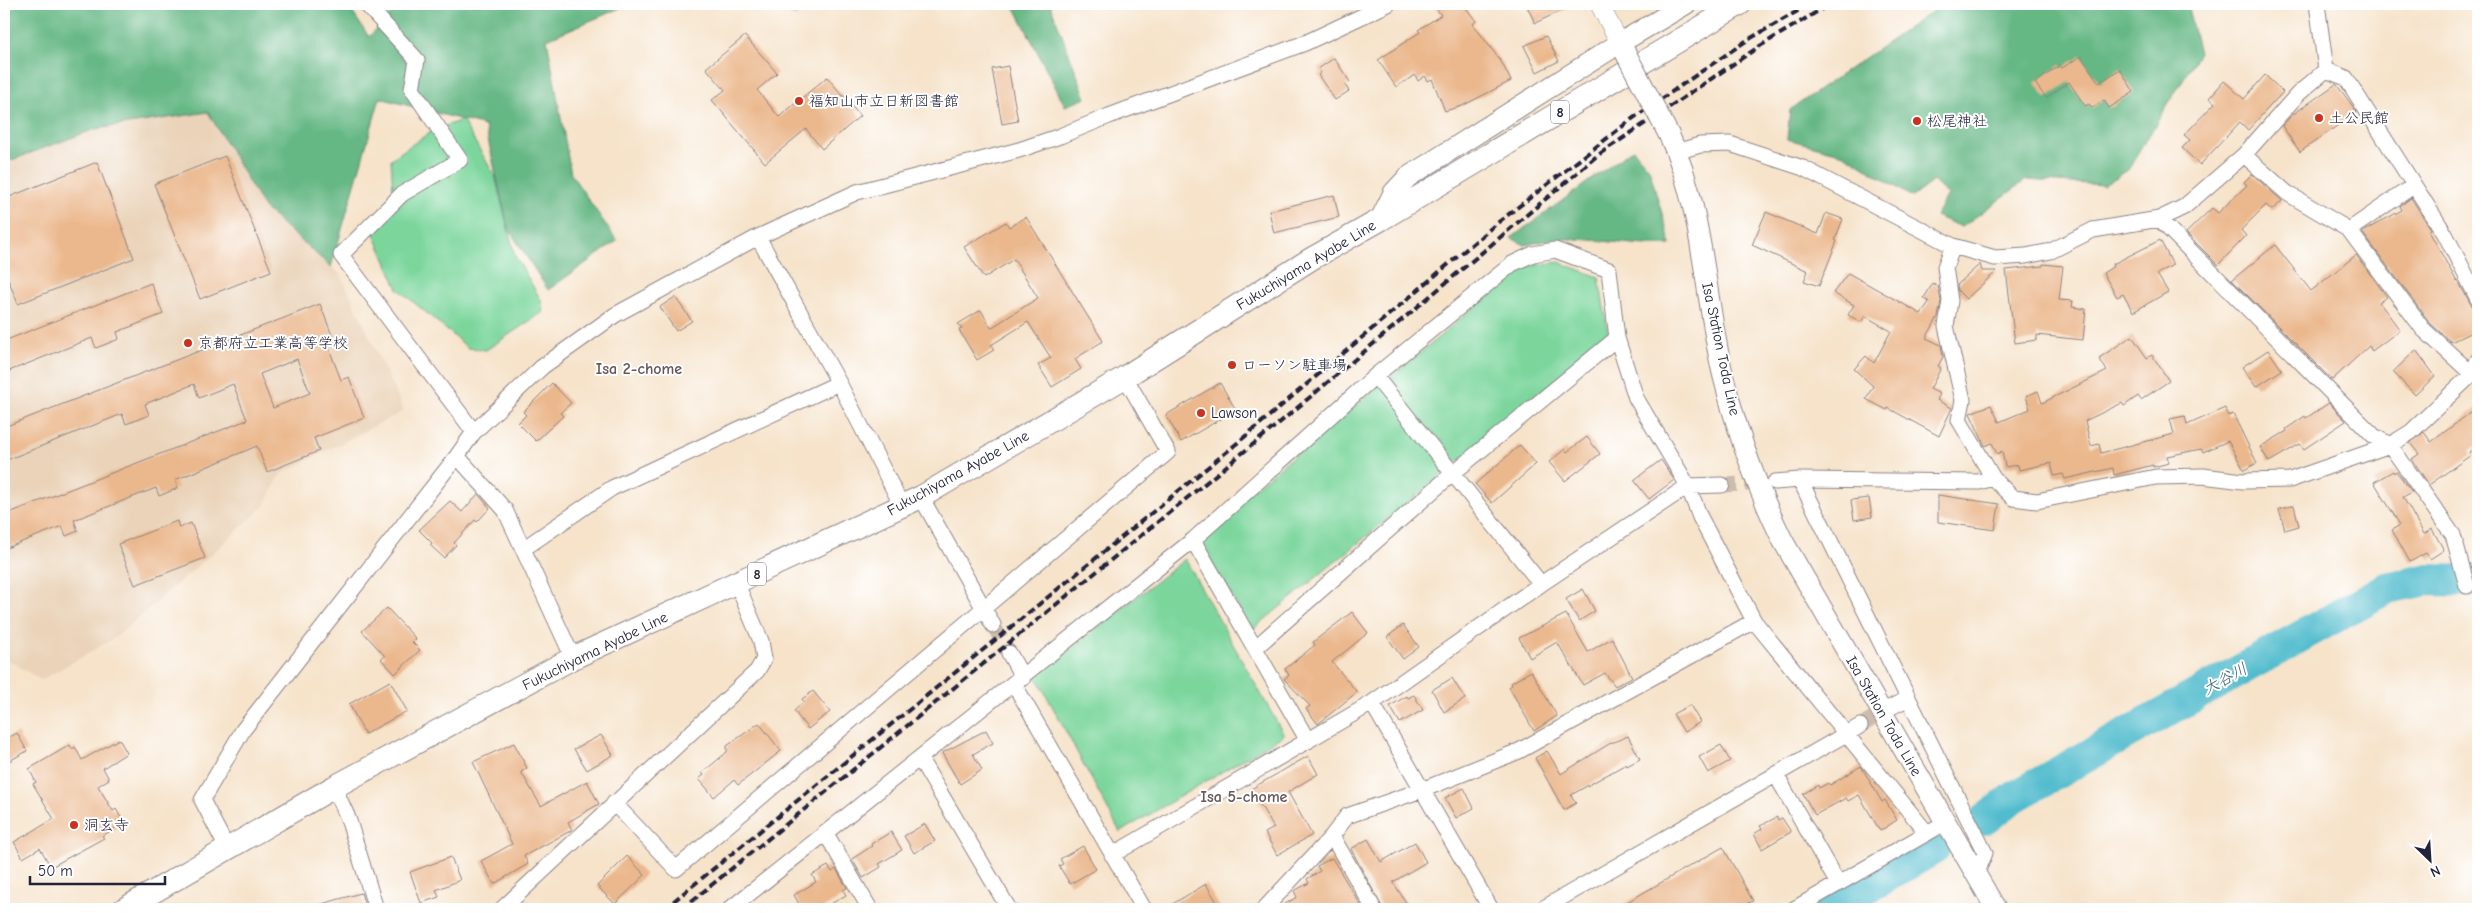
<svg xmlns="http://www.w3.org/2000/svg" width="2482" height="913" font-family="'Comic Neue','Klee One',sans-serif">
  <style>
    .built { fill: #ead3b8 }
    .green { fill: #7cd69c; stroke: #4f7c6c }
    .forest { fill: #65b784; stroke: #446c60 }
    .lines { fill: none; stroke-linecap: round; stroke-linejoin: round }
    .river { stroke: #51bccd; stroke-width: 32 }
    .building { fill: #ebb88d; fill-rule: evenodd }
    .minor-tunnel { stroke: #ccbcad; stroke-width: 15; stroke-dasharray: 15 8; stroke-linecap: butt }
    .minor-casing { stroke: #8c8282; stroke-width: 17 }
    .tertiary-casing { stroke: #8c8282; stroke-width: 19 }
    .secondary-casing { stroke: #8c8282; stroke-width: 22 }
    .primary-casing { stroke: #8c8282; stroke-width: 24 }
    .minor { stroke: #fff; stroke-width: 15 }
    .tertiary { stroke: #fff; stroke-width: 18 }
    .secondary { stroke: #fff; stroke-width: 20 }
    .primary { stroke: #fff; stroke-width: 22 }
    .rail { stroke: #22223b; stroke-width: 4; stroke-dasharray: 8 4; stroke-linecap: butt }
    .secondary-bridge-casing { stroke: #8c8282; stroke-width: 22; stroke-linecap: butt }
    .secondary-bridge { stroke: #fff; stroke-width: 20 }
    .poi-dot { fill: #c8321e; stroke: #fff; stroke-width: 2 }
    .labels { text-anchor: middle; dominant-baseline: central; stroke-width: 4; stroke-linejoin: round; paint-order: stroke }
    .shield { fill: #fff; stroke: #646476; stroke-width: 1 }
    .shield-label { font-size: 14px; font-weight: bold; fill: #22223b }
    .poi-label { font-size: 15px; fill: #22223b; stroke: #fff; text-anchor: start }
    .street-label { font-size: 15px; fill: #22223b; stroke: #fff }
    .neighbourhood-label { font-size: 16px; font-weight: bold; fill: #685658; stroke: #fff }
    .water-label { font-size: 16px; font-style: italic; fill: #356075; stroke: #fff }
  </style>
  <rect width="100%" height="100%" fill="#fff"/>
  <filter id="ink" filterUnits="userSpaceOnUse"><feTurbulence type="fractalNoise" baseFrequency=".02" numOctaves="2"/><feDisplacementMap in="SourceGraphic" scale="10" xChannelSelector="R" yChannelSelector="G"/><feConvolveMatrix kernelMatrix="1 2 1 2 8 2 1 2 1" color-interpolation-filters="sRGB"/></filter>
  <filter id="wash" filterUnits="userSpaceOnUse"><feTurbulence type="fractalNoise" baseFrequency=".0096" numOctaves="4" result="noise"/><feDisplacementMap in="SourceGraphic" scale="20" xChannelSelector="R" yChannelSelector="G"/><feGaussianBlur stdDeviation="1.12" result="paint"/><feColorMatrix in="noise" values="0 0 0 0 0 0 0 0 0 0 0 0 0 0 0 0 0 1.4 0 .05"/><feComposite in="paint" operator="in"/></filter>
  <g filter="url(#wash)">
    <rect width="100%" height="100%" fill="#f6e3ca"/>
    <path class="built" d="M209,112L264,208L341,275L404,411L281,474L264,506L206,559L115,638L41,680L7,659L4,661V163L95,129Z"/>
    <path class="green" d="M462,120L495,176L515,256L541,300L543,312L486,350L468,348L398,289L371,227L393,192L391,159L432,131Z
      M1559,262L1599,277L1609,338L1252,630L1195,536L1420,353L1511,276L1522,267Z
      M1185,559L1284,735L1120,832L1036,676Z"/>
    <path class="forest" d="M4,4H347L369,37L400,4H630L547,39L571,174L617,241L548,290L508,228L485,126L380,98L331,267L264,208L208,112L95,129L4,163Z
      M764,4H806L795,15Z
      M1013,4H1050L1086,98L1065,106Z
      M1943,4H2187L2199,53L2128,170L2104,185L2026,180L1962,227L1935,216L1948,195L1933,181L1912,197L1844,154L1787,139L1790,110Z
      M1633,149L1649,168L1671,245C1633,247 1597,238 1559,239C1548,240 1536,243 1525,245L1511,238Z"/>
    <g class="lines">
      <path class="river" d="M1985,819L2016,796L2387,588L2426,580L2478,581
        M1831,909L1934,849"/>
    </g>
    <g id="blocks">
      <path class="building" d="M1433,4H1463L1476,21L1473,24L1502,63L1511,81L1462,106L1445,111L1432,79L1428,81L1425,76L1418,81L1415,75L1396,87L1378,60L1420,32L1418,30L1441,15Z
        M1526,4H1576L1535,23Z
        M745,36L777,73L757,90L779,117L827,77L860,116L822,149L806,129L765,163L712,100L725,90L706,68Z
        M1546,36L1559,61L1537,72L1524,46Z
        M2081,56L2099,83L2120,69L2134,92L2109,108L2104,100L2092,108L2089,104L2085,106L2069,82L2046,98L2035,83L2060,65L2062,68Z
        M1334,58L1350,82L1345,85L1349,91L1335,100L1318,75L1321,73L1318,69Z
        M1008,66L1018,121L1002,124L992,69Z
        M2265,75L2283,92L2248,130L2240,122L2200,165L2182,148L2190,140L2184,135L2215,103L2209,98L2224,81L2244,99Z
        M2336,84L2357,112L2300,152L2282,126L2292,115Z
        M225,156L271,271L200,299L154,184Z
        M97,162L134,258L18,304L4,269V199Z
        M2252,174L2282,201L2272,210L2266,205L2241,230L2246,236L2218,265L2186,233L2212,208L2218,213L2247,185L2244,182Z
        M1334,195L1339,217L1274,233L1269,211Z
        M2411,198L2431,229L2429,231L2457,282L2458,281L2470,303L2478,313V329L2451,342L2430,323L2362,232L2402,210L2400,206Z
        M1766,212L1818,234L1826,213L1843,219L1835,240L1837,241L1819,286L1804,281L1808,271L1752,245Z
        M1026,217L1103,341L1075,359L1081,369L1052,387L1038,365L1051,358L1028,322L991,345L994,350L977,360L959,330L962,329L958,324L981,310L991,328L1038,298L1014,259L984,278L964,247L1006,222L1009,227Z
        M2160,240L2173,265L2157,274L2168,292L2133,312L2123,294L2117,297L2103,273L2114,266L2113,264Z
        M2275,245L2311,291L2356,255L2387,297L2379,302L2400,330L2372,351L2369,346L2332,380L2232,280Z
        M1980,264L1982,271H1997L1966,299L1958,291L1957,285Z
        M2043,264L2063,266L2059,300L2073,301L2072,307L2086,309L2083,340L2037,335V340L2015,343L2006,270L2043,266Z
        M1848,273L1921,314L1929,302L1924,298L1933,283L1938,286L1941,301L1938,317L1926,338L1941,345L1943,357L1938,366L1941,368L1930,389L1940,394L1937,400L1952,408L1939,436L1888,408L1887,410L1866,399L1873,386L1854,369L1866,356L1874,363L1891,331L1865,316L1861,322L1848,315L1854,305L1833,293Z
        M151,283L163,314L117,332L119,339L96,348L92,338L4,373V341Z
        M675,297L692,321L676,331L660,307Z
        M320,304L335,343L328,346L341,380L349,377L364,418L314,438L319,451L267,472L257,446L175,480L178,488L159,496L156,488L74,520L78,531L66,536L62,526L4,549V515L247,420L233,384L199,398L194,384L145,404L149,415L126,424L122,414L4,461V427ZM297,359L310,393L273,408L260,374Z
        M2132,336L2147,358L2152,355L2169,381L2141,400L2138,396L2124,406L2122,403L2085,421L2091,446L2099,444L2101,453L2174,434L2170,419L2185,416L2187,425L2225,408L2228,416L2233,414L2257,463L2244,470L2228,441L2203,452L2201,449L2167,456L2169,463L2153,467V465L2114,475L2113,468L2065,479L2063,474L2054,476L2051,463L2019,470L2018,465L2005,467L2002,451L1997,454L1992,443L1985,446L1970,413L1991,405L1999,422L2030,409L2026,396L2038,391L2042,403L2107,371L2099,358Z
        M2268,350L2282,370L2256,387L2242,367Z
        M2416,350L2435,376L2415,395L2393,372Z
        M552,383L571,403L560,413L563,416L536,441L518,423L526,415L523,412Z
        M1220,383L1236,410L1181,442L1166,415Z
        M2329,403L2346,421L2304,449L2300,444L2269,462L2260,447L2287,431L2286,429L2305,416L2306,418Z
        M2478,407V446L2469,452L2471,455L2429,485L2412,459L2419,454L2410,443L2424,432L2431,442Z
        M1587,437L1600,454L1565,481L1549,462L1565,449L1567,452Z
        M1520,445L1536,464L1492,503L1475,484Z
        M1661,460L1674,480L1649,499L1634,480Z
        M2393,471L2394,473L2396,471L2412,492L2403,497L2424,534L2432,529L2444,550L2430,559L2426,553L2410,562L2392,530L2400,525L2374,482Z
        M478,494L490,508L477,522L475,520L454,543L456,545L444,558L430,545L432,543L419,530L450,501L462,512Z
        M1938,495L1999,504L1995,530L1938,522Z
        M1869,498L1872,517L1854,520L1851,500Z
        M2294,505L2299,526L2285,530L2279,509Z
        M177,521L179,528L191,523L205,558L135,585L118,544Z
        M1583,589L1595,611L1579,621L1566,599Z
        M387,608L416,639L412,642L420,650L395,674L381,659L385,656L362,631Z
        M1352,612L1368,633L1332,662L1357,692L1318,724L1306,709L1310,706L1284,679L1289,675L1285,669L1315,645L1313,642Z
        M1566,614L1588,652L1612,638L1632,677L1615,686L1605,673L1583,685L1557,642L1530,658L1519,638Z
        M1403,625L1419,647L1403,659L1387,637Z
        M1531,671L1557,716L1534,731L1509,687L1512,685L1511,683Z
        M1452,678L1465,699L1444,712L1432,690Z
        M390,681L407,711L365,734L349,704Z
        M813,691L830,712L808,729L794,711L804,702L802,699Z
        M1414,695L1423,710L1400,723L1390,706L1407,696L1408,698Z
        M1690,705L1700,722L1684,732L1673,714Z
        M759,723L781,751L738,785L734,780L714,797L699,779L704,775L702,773L727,752V746Z
        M986,730L993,743L973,754L982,770L960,784L942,753Z
        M17,733L27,751L4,764V740Z
        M601,735L613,755L587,770L574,749Z
        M1628,736L1640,759L1627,766L1626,764L1571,795L1576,803L1564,810L1535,758L1547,751L1561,774L1609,744Z
        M119,739L127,753L103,768L109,779L98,786L113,811L116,809L124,823L102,836L104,838L51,867L40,848L23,858L14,842L54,819L33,784L36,782L29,769L70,745L72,749L75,747L82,760Z
        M514,743L527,768L521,772L541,806L587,781L599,804L568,822L572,830L524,856L528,864L494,884L481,861L512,844L473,762Z
        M1721,745L1730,761L1708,773L1699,757Z
        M1308,756L1318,774L1288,792L1312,835L1277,855L1265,833L1274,828L1251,789Z
        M1861,766L1882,802L1885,800L1897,820L1880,831L1859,795L1848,801L1846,798L1815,815L1803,794L1818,785L1819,788L1828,783L1830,785Z
        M1464,788L1474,808L1456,818L1445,798Z
        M1777,817L1778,820L1782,818L1791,832L1762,849L1754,834L1762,829L1760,826Z
        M925,824L935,841L914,853L904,836Z
        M891,832L902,850L879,864L881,867L863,878L852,859L872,846L871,844Z
        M1368,839L1381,862L1415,842L1426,862L1393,882L1410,909H1383L1351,849Z
        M1083,846L1096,869L1070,884L1059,866L1063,864L1060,859Z
        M1723,847L1753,901L1748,903L1752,909H1615Z
        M627,856L645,875L615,904L597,886Z
        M451,857L460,880L436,890L439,897L421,903L410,872Z
        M1332,858L1363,909H1277L1297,897L1294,891L1309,883L1307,879L1320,871L1317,866Z
        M828,866L832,872L836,869L847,888L843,890L846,895L822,909H802L794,895L816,882L812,875Z
        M1206,884L1221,909H1164Z
        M361,893L366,909H318V905Z"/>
    </g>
  </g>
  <g filter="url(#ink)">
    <use href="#blocks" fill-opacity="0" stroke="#8c8282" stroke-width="1"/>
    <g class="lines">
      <path class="minor-tunnel" d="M1722,485L1766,483
        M993,625L1009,653
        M1860,726L1890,707"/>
      <g class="minor-casing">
        <path id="minor" d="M366,4L417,60L412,89L460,160L402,194L341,255L474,432
          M2317,4L2326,70
          M2326,70L2346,78L2445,234L2478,299
          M1676,152L1700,145L1730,144L1803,168L1953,246L1995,258L2026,256L2051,251L2093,230L2159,219L2184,207L2244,155L2298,94L2326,70
          M2244,155L2287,193L2349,230L2413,186
          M2159,219L2374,436L2390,445L2453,535L2467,586
          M2349,230L2423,329L2472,374
          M758,237L839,383L902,506
          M1953,246L1945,267L1950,301L1946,326L1963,400L1959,420L1993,478L2013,498L2037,501L2156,477L2203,476L2243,481L2290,480L2390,445L2411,432L2472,374L2478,360
          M1375,376L1541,584
          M457,456L505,510L523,549
          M1800,480L1985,853L1976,875
          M1775,482L1800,480L1979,482L1993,478
          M921,497L993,625
          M1193,540L1308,741
          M1255,648L1452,474L1617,338
          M1009,653L1023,678
          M573,658L523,549L612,488L839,383
          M1014,684L1144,909
          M1372,703L1491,909
          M1891,707L1907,699
          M920,759L1009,909
          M1776,775L1838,884
          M334,787L348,818L376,909
          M614,803L676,869L1168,452L1125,377
          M825,832L870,909
          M1332,836L1374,909
          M228,850L202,800L243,730L457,456L474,432L542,367L615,315L758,237L857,192L1019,150L1060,136L1109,116L1305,43L1388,4
          M1112,855L1372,703L1541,584L1688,486L1722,485
          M502,909L757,671L764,659L761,641L737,584
          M730,909L1193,540L1375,376L1512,264L1533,254L1555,250L1609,270L1617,338L1636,398L1688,486L1700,517L1754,621L1927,833
          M1264,909L1332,836L1347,816L1422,790L1519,751L1754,621
          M1542,909L1860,726
          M1794,909L1936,828"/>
      </g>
      <g class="tertiary-casing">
        <path id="tertiary" d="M1599,4L1620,43"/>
      </g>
      <g class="secondary-casing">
        <path id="secondary" d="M1669,135C1704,210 1704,295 1723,375C1737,433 1757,488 1783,541L1996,909
          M1380,220L1394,192L1408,177L1620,43L1686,4"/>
      </g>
      <g class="primary-casing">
        <path id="primary" d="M124,909L334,787L573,658L921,497L1125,377L1311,259L1380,220L1740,4"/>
      </g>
      <use href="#minor" class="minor"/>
      <use href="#tertiary" class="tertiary"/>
      <use href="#secondary" class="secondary"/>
      <use href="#primary" class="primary"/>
      <path class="rail" d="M664,909L1229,450L1496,224L1632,119L1746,41L1810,4
        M682,909L1278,424L1598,155L1760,46L1830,4"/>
      <g class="secondary-bridge-casing">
        <path id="secondary-bridge" d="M1625,52L1669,135"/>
      </g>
      <use href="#secondary-bridge" class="secondary-bridge"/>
    </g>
  </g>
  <g class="poi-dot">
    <circle cx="799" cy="101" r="5"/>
    <circle cx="2319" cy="118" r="5"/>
    <circle cx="1917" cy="121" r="5"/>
    <circle cx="188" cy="343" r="5"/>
    <circle cx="1232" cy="365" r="5"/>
    <circle cx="1201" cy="413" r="5"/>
    <circle cx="74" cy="825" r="5"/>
  </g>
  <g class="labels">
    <g class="shield">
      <rect x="1551" y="100.5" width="18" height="23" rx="4"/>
      <rect x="748" y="562.5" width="18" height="23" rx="4"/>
    </g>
    <g class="shield-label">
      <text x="1560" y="112">8</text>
      <text x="757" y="574">8</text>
    </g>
    <g class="poi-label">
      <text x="809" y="101">福知山市立日新図書館</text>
      <text x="2329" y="118">土公民館</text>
      <text x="1927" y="121">松尾神社</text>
      <text x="198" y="343">京都府立工業高等学校</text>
      <text x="1242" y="365">ローソン駐車場</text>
      <text x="1211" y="413">Lawson</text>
      <text x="84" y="825">洞玄寺</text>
    </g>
    <g class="street-label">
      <text transform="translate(1306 265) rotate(-31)">Fukuchiyama Ayabe Line</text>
      <text transform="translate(1721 349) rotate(78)">Isa Station Toda Line</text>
      <text transform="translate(958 473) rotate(-29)">Fukuchiyama Ayabe Line</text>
      <text transform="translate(595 651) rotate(-26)">Fukuchiyama Ayabe Line</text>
      <text transform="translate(1884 716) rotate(60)">Isa Station Toda Line</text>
    </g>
    <g class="neighbourhood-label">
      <text x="639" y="369">Isa 2-chome</text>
      <text x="1244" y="797">Isa 5-chome</text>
    </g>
    <g class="water-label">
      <text transform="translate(2225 679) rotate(-29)">大谷川</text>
    </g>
  </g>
  <rect width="2482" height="913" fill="none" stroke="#fff" stroke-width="20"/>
  <g transform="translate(2430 860) rotate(155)" stroke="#ffffff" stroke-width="4" paint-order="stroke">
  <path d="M0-4L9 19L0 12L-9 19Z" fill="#22223b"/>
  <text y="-8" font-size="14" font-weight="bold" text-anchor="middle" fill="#22223b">N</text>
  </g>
  <path d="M30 876v8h135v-8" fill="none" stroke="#22223b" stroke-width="2.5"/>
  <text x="38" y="876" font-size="15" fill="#22223b" stroke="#ffffff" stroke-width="4" paint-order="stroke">50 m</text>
</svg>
